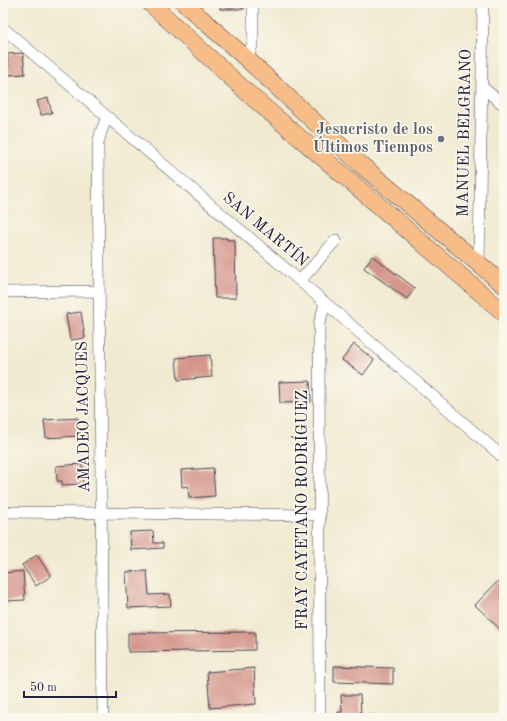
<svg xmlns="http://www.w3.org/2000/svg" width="507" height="721" font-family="'Old Standard TT',serif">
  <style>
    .building { fill: #d4948a }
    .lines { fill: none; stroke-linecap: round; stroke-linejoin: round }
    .street-casing { stroke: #414052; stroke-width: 12 }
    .primary-casing { stroke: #414052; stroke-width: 18 }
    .street { stroke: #fff; stroke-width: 11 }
    .primary { stroke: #f7bd88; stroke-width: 17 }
    .worship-dot { fill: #6b7280; stroke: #fbf7ec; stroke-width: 1.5 }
    .labels { text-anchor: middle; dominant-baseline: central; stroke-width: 3.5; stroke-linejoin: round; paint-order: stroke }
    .worship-label { font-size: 16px; font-weight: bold; fill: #5b616d; stroke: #fbf7ec; text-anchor: end }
    .street-label { font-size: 16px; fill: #22223b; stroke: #fbf7ec }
  </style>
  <rect width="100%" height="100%" fill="#fbf7ec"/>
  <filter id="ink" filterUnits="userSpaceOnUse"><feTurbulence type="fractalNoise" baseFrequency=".025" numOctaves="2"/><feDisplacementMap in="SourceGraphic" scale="8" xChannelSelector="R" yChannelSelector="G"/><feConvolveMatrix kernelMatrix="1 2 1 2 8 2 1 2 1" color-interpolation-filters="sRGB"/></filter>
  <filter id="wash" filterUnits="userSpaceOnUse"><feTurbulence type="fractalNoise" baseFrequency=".012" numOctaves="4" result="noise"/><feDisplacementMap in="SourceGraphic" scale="16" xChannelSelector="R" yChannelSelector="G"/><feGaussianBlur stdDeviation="0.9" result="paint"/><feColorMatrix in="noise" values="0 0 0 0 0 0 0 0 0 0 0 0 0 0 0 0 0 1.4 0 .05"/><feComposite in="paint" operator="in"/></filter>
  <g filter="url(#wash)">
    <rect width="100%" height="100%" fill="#f1ead1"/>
    <g id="blocks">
      <path class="building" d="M220,3H244V9H220Z
        M23,53L25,74L9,75L7,54Z
        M48,98L52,113L41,115L37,101Z
        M213,238H227V240H235L236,298H215Z
        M372,256L415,288L407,299L364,268Z
        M81,312L85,338L70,340L66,314Z
        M354,344L374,360L363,375L342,360Z
        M210,355L212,377L178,380L176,358Z
        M310,381L311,402L280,403L279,382Z
        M78,418L79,436L46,438L44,420Z
        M82,464L83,484L62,485V481H57L56,466Z
        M213,468L215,496L189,498L188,486L182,487L181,470Z
        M153,531L154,543H163V548L131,550L130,532Z
        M37,555L51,576L36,586L22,565Z
        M23,571L25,600L6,601L4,573Z
        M147,571L149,595L170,594L171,606L128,608L126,572Z
        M498,581L504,587V633L475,605Z
        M255,632V650L128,652V633Z
        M334,666L393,668V684L334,682Z
        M254,668L256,704L210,708L207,672Z
        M341,695H360L361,715H375V718H338V712H342Z"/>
    </g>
  </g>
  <g filter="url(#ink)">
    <use href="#blocks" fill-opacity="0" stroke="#414052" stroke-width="1"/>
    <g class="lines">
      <g class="street-casing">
        <path id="street" d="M3,28L300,281L504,458
          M248,60L253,41V3
          M482,87L504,105
          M479,264L483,3
          M300,281L336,240
          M3,292L99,291
          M3,512L319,515
          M103,718L98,144L101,132L107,117
          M320,718L319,324L325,304"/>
      </g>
      <g class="primary-casing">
        <path id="primary" d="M150,3L251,96L504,313
          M184,3L248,60L360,164L504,285"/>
      </g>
      <use href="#street" class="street"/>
      <use href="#primary" class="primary"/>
    </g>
  </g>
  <circle class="worship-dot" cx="441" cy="139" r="4"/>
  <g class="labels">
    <g class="worship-label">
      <text x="433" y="130">Jesucristo de los<tspan x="433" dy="18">Últimos Tiempos</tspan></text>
    </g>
    <g class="street-label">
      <text transform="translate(465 133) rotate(-89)">MANUEL BELGRANO</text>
      <text transform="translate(265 230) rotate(40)">SAN MARTÍN</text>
      <text transform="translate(84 417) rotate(-91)">AMADEO JACQUES</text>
      <text transform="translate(303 510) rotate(-90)">FRAY CAYETANO RODRÍGUEZ</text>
    </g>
  </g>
  <rect width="507" height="721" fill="none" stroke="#fbf7ec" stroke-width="16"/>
  <path d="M24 691v6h92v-6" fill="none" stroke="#22223b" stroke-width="2"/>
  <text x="30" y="691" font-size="12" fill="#22223b" stroke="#fbf7ec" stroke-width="3" paint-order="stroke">50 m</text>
</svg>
